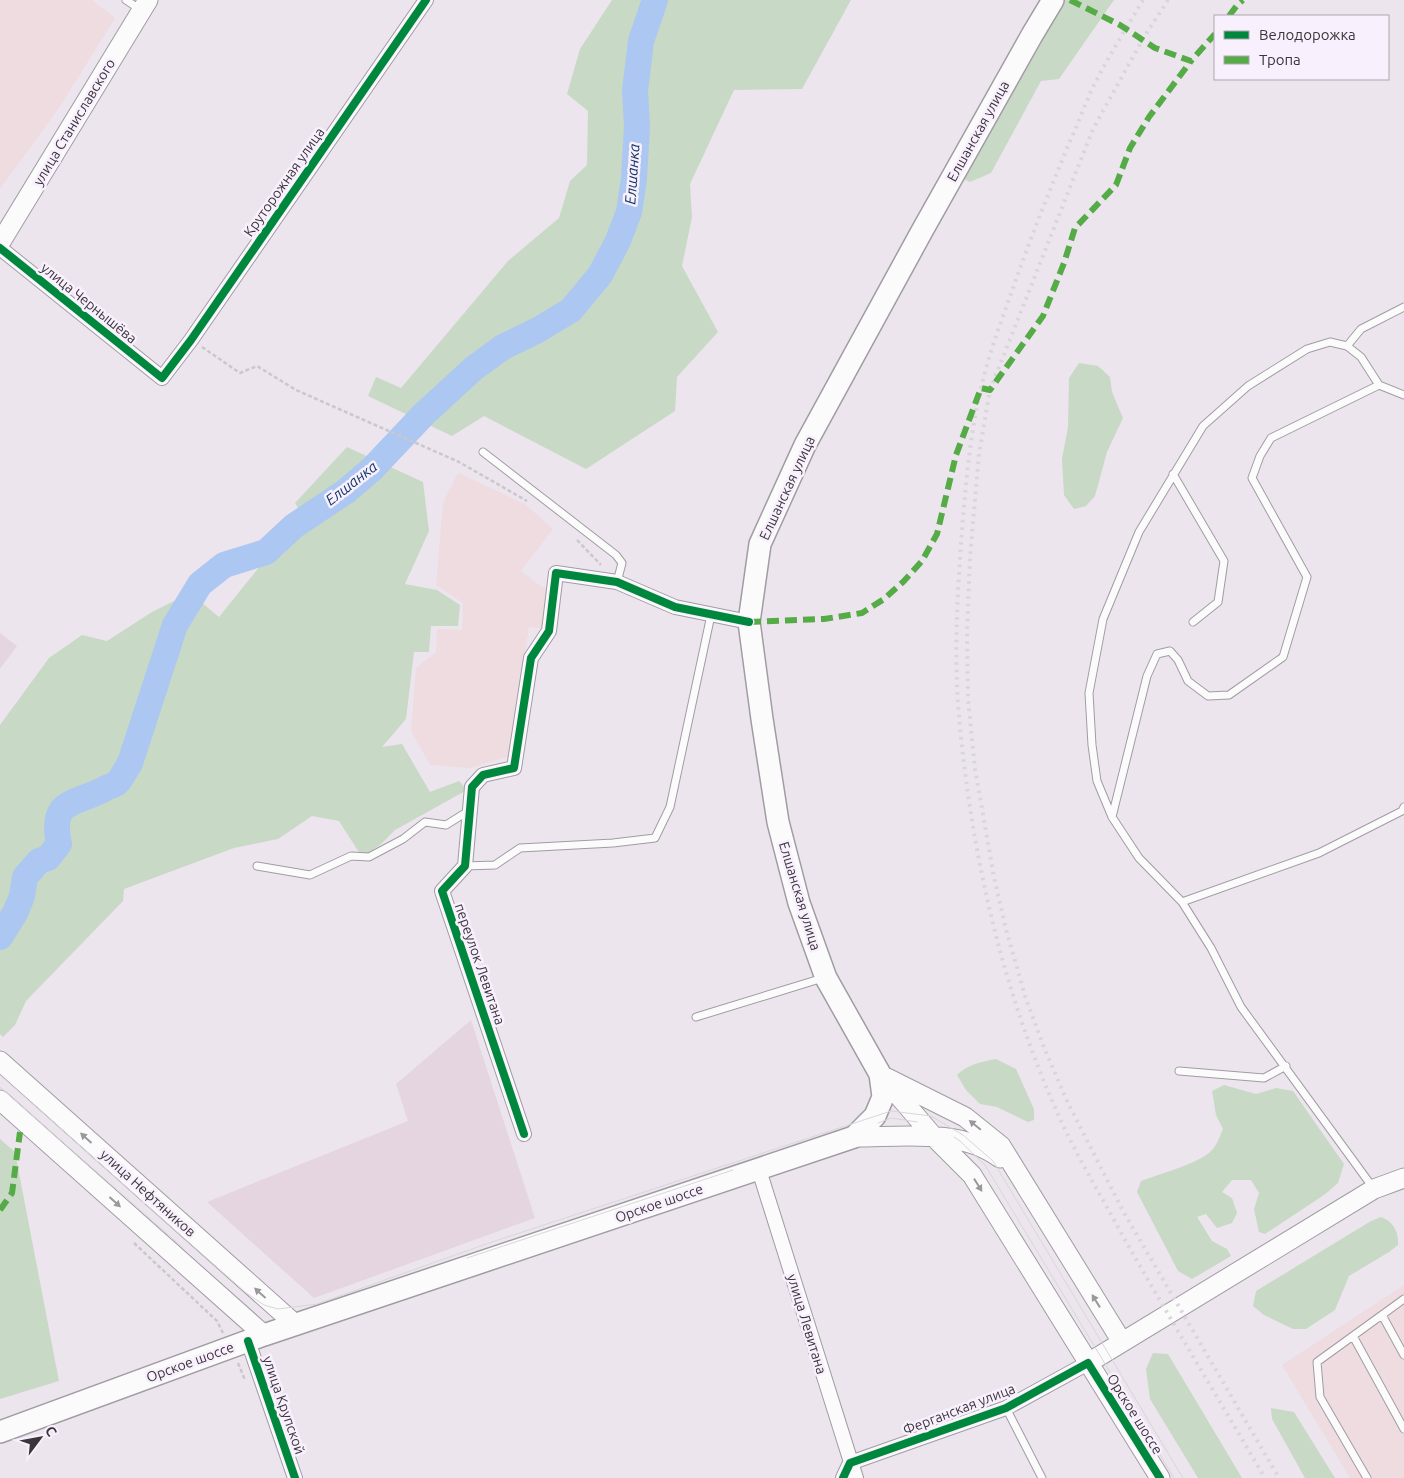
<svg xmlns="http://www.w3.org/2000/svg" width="1404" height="1478" font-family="Ubuntu,sans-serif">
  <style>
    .industrial { fill: #eedce1 }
    .education { fill: #e5d5e0 }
    .green { fill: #c8d9c6 }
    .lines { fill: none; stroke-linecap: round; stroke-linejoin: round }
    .river { stroke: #acc7f1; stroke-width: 26 }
    .lane-casing { stroke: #a19ca3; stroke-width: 9 }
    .street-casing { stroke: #a19ca3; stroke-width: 16 }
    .secondary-casing { stroke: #a19ca3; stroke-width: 21 }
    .primary-casing { stroke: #a19ca3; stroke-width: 24 }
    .path { stroke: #cac8cb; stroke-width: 2.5; stroke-dasharray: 4 2.5; stroke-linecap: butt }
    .lane { stroke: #fcfbfc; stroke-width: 7 }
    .street { stroke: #fcfbfc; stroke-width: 14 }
    .secondary { stroke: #fcfbfc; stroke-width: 19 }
    .primary { stroke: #fcfbfc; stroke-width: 21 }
    .tram { stroke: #d8d6d8; stroke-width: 1 }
    .rail { stroke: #d8d6d8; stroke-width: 4; stroke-dasharray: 2.5 5; stroke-linecap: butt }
    .quiet { stroke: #55ac46; stroke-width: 6; stroke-dasharray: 12 6; stroke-linecap: butt }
    .cycleway-casing { stroke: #f9f0fd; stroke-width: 11 }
    .cycleway { stroke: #00873e; stroke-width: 8 }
    .oneway { fill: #9b989c }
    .labels { text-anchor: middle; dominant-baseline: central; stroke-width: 5; stroke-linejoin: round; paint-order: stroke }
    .street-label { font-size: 14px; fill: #3a353b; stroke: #f9f0fd }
    .water-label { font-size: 15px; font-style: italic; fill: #0f3668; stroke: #f9f0fd }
  </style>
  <rect width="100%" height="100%" fill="#ece5ee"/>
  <path class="industrial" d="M0,0H92L115,18L59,108L0,189Z
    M458,473L525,504L553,529L521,571L542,587L554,589L547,629L529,627L510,756L470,768L430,765L411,731L416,668L436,652L437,629L462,630L463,603L436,585L443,503Z
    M1404,1285V1478H1350L1282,1365Z"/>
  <path class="education" d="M0,633L17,646L0,669Z
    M471,1020L535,1218L314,1298L207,1202L408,1121L396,1084Z"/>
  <path class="green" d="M612,0H851L802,89L734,90L690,184L692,217L682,266L718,332L677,377L675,411L586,469L484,416L452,436L368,396L376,377L401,388L508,261L559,218L570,181L587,165L588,111L567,94L580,49Z
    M1062,0H1114L1059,79L1041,81L991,173L970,182L959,177Z
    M1079,363L1098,366L1110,377L1112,392L1123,418L1107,452L1095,496L1086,506L1074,509L1064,495L1062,459L1068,427L1069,378Z
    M347,447L423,482L429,531L405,584L437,590L460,605L458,626H431L429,652H414L406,719L382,747L402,744L430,792L459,781L467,790L395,830L380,845L362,857L339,821L312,816L278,839L234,848L124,889L123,901L26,1001L15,1025L3,1037L0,1034V725L49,658L82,635L107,641L152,612L190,593L219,617L302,514L295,503Z
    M996,1059L1016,1069L1034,1109V1120L1028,1122L997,1107L980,1104L966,1090L957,1075C968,1064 981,1062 996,1059Z
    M1224,1085L1256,1094L1276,1088L1293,1091L1344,1164L1338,1183L1324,1195L1265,1234L1259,1232L1254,1209L1259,1193L1251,1180H1232L1222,1192L1232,1198L1237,1213L1232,1223L1217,1228L1206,1214L1197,1217L1212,1241L1227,1249L1231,1256L1192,1279L1178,1271L1137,1192L1141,1181C1159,1174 1201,1163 1212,1150C1217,1145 1220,1136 1223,1129L1216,1115L1212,1091Z
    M0,1139L15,1152L59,1381L0,1399Z
    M1381,1217C1393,1221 1399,1232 1398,1245L1389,1252L1349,1276L1335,1310L1306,1329H1293L1264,1315L1253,1306L1256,1291L1371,1221Z
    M1153,1353L1168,1354L1242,1478H1198L1150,1399L1146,1369Z
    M1271,1408L1294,1412L1335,1478H1305L1272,1419Z"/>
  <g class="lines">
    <path class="river" d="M0,937L15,913L22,896L25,877L39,861L48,858L59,844C49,797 77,805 106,788C109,787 114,785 117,783C122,778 126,769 130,763L175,625L200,584L224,565L266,552L294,526L345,492L372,469L424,414L474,368L503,347L538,330L571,310L600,275L617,243L629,212L634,179L637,126L635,91L641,41L655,0"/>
    <g class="lane-casing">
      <path id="lane" d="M126,0L141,10
        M1347,346L1361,329L1404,307
        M1379,385L1404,395
        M483,452L616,555L622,563L617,582
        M1173,474L1224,561L1218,602L1193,622
        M1112,817L1147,676L1157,654L1170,651L1178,660L1188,681L1208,696L1229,695L1283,657L1307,577L1252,478L1260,456L1271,438L1379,385L1361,357L1347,346L1330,342L1307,349L1248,386L1203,426L1139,532L1103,619L1089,693L1092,745L1097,781L1112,817L1139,858L1182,902L1211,948L1241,1007L1374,1189
        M257,866L310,875L351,856L369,857L403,839L425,822L446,825L470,810
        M465,866L495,865L520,848L613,843L655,838L670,807L711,615
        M1182,902L1319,853L1402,811L1404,807
        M696,1017L823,978
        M1179,1071L1264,1078L1286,1066
        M1382,1315L1404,1355
        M1353,1336L1404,1429
        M1006,1408L1042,1478
        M1367,1478L1320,1397L1317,1362L1404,1299"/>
    </g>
    <g class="street-casing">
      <path id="street" d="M0,248L162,378L191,340L426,0
        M524,1134L442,891L465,866L472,787L483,775L514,768L531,658L549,631L556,573L617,582L675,607L749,622
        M759,1170L856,1478
        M248,1341L295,1478
        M843,1478L850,1463L1006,1408L1088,1363"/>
    </g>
    <g class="secondary-casing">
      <path id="secondary" d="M0,243L148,0
        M0,1061L296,1325
        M880,1074L933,1136L972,1175L1160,1478
        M887,1078L965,1117L1001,1146L1122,1342
        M0,1100L264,1335
        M854,1137C902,1137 960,1128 1000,1158
        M1088,1363L1374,1189L1404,1178"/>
    </g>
    <g class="primary-casing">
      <path id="primary" d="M0,1432L264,1335L854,1137L875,1116L883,1097L880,1074L826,978L799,903L778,822L762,719L749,622L760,544L805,445L922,231L1032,35L1053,0"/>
    </g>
    <path class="path" d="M202,347L240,373L257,366L296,390L459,462L527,501
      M577,540L601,565
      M134,1243L217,1321L223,1333
      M238,1363L245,1380"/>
    <use href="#lane" class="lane"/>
    <use href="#street" class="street"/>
    <use href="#secondary" class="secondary"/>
    <use href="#primary" class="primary"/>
    <path class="tram" d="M0,1075L245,1292L264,1305L278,1309L317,1304L489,1243L891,1111L931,1116L963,1135L993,1161L1183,1478
      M0,1087L182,1247
      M878,1123L891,1118L917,1122
      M954,1137L960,1141L985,1165L1174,1478
      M467,1258L733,1170"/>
    <path class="rail" d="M1143,0C1127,27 1110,54 1095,83C1086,101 1079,122 1070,141C1052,185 1034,229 1018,274C1005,311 990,349 981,388C970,434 966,482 962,529C958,587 954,646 958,704C969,843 1000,984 1057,1112C1076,1155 1101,1196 1124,1238C1170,1319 1218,1398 1265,1478
      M1168,0L1144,37L1093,129L990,390L979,454L970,557L967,633L968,699L975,769L994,877L1006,929L1025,996L1045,1050L1068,1103L1123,1211L1279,1478"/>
    <path class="quiet" d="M1070,0L1120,25L1155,48L1191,61L1215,34
      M1229,16L1238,4L1243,0
      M749,622L824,619L862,613L884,599L903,582L922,561L937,534L956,455L981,388L990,390L1043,316L1064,263L1075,228L1116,185L1130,148L1149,117L1191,61
      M0,1210L12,1193L20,1132"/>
    <g class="cycleway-casing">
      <path id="cycleway" d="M0,248L162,378L191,340L426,0
        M524,1134L442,891L465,866L472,787L483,775L514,768L531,658L549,631L556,573L617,582L675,607L749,622
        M248,1341L295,1478
        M843,1478L850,1463L1006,1408L1088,1363L1160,1478"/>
    </g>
    <use href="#cycleway" class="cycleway"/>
  </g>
  <defs><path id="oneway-solid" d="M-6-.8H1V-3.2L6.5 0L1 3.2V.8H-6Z" transform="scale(1.25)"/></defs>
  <g class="oneway">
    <use href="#oneway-solid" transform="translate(975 1125) rotate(-141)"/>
    <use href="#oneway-solid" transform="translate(86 1138) rotate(-138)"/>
    <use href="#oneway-solid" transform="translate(978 1185) rotate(58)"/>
    <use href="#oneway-solid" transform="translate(115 1202) rotate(42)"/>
    <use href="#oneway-solid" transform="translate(260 1293) rotate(-138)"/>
    <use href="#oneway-solid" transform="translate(1096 1301) rotate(-122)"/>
  </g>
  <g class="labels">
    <g class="street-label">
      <text transform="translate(74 122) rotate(-59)">улица Станиславского</text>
      <text transform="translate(978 131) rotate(-61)">Елшанская улица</text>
      <text transform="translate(284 182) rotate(-55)">Круторожная улица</text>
      <text transform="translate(89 303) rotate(39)">улица Чернышёва</text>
      <text transform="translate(787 488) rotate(-65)">Елшанская улица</text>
      <text transform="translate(800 896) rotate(73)">Елшанская улица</text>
      <text transform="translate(480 964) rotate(71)">переулок Левитана</text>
      <text transform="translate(148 1193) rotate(42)">улица Нефтяников</text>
      <text transform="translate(659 1203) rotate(-19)">Орское шоссе</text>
      <text transform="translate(807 1324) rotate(73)">улица Левитана</text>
      <text transform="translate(190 1362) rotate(-20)">Орское шоссе</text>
      <text transform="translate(284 1405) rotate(71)">улица Крупской</text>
      <text transform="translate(959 1409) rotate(-21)">Ферганская улица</text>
      <text transform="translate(1135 1414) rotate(58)">Орское шоссе</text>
    </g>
    <g class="water-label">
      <text transform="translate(632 174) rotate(-86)">Елшанка</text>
      <text transform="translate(351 483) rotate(-38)">Елшанка</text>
    </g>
  </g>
  <rect x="1214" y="15" width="175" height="65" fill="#f9f0fd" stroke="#ada5af"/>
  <rect x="1224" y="31" width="25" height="8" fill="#00873e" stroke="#ada5af"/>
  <text x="1259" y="40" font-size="15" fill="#3a353b">Велодорожка</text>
  <rect x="1224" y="56" width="25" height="8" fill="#55ac46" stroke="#ada5af"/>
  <text x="1259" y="65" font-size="15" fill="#3a353b">Тропа</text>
  <g transform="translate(40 1438) rotate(58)" stroke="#f9f0fd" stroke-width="4" paint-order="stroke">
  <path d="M0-4L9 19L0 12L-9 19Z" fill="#3a353b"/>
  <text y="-8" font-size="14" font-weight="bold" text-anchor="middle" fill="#3a353b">С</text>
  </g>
</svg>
